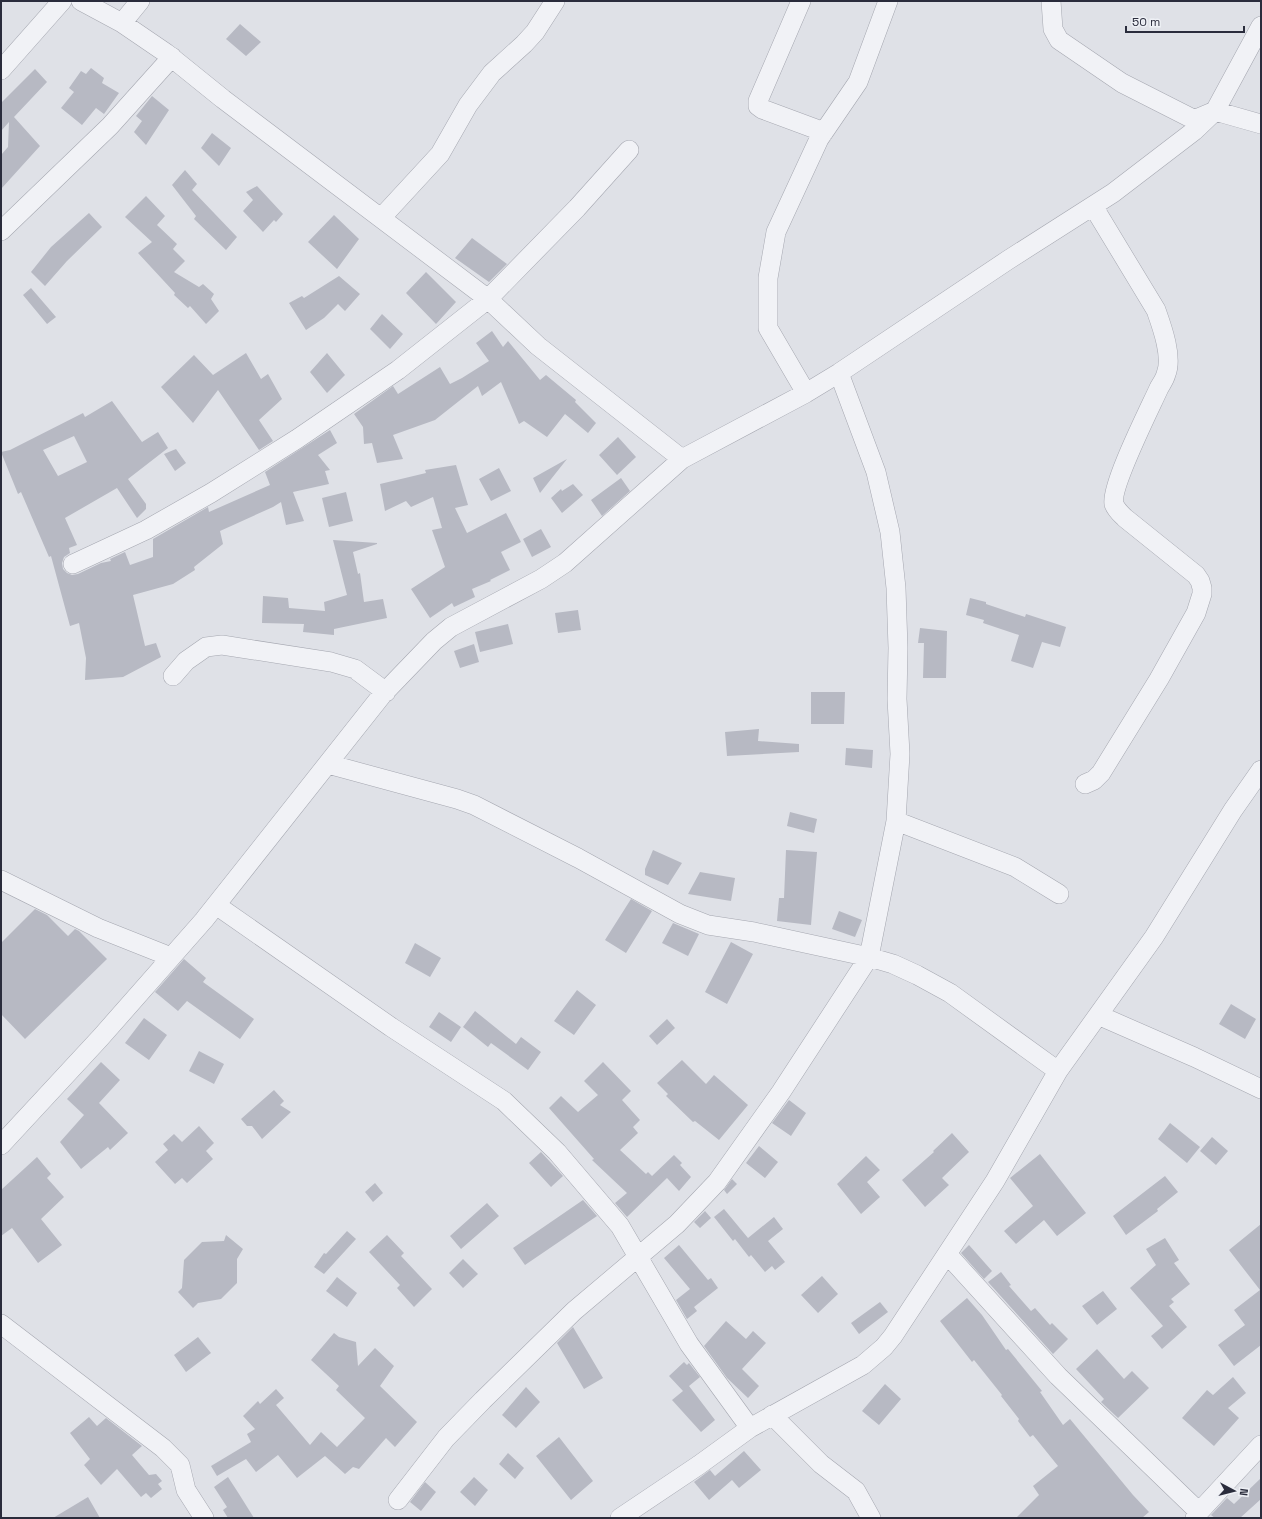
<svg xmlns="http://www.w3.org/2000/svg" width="1262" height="1519" font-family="'Space Grotesk',sans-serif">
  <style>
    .building { fill: #b7b9c3; fill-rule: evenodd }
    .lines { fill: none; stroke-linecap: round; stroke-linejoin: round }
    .street-casing { stroke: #a5a7b0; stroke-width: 20 }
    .street { stroke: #f1f2f6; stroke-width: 19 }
  </style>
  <rect width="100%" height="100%" fill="#dfe1e7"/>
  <path class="building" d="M240,24L261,42L246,56L226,39Z
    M91,68L104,78L102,83L119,93L104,114L96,108L82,125L61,108L74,92L69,88L81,71L86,74Z
    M35,69L47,82L14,117L40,146L1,189V155L8,147L9,122L1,131V103Z
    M152,96L169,110L146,145L134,132L142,121L136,116Z
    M212,133L231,148L219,166L201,148Z
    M185,170L197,184L192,190L237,237L226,250L194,219L196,216L172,185Z
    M257,186L283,214L276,222L274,220L263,232L243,211L253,200L246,192Z
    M146,196L165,216L157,225L177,244L173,249L185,261L174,272L199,287L203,284L214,294L211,299L219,311L206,324L190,306L188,308L174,295L175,293L138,253L152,242L125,217Z
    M89,213L102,227L67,261L45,286L31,272L51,247Z
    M334,215L359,239L337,269L308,242Z
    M472,238L507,264L489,282L455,258Z
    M426,272L456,302L436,324L406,293Z
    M339,276L360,294L345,311L338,304L324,318L306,330L289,303L302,296L304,298Z
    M31,288L56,317L47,324L23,295Z
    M382,314L403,334L390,349L370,329Z
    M492,331L503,347L508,341L540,380L546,375L576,400L575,402L596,423L588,433L565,414L547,437L524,421L519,424L501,382L482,396L478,386L435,420L393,435L403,459L377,463L372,443L364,444L363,427L354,414L393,386L398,394L440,367L450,384L462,378L489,361L476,343Z
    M246,353L261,379L268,374L282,399L259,420L273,441L259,450L218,390L193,423L161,387L194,355L213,375Z
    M327,353L345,375L327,393L310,372Z
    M112,401L142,442L158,432L168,448L128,479L146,504V509L137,518L117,488L65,518L77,545L69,548L70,553L64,557L62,563L63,569L67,573L72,575L78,574L101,563L111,561L110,559L125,552L130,565L153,557V539L208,507L209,512L270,485L265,472L330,430L337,443L318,455L330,470L325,471L329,484L293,492L304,521L286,525L281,502L273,507L220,531L223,544L194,567L195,570L173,584L133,595L145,646L156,643L161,657L123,677L85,680L86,658L79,623L70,626L51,556L49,557L21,492L18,494L1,452L10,450L83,413L85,417ZM74,436L87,462L58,476L43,450Z
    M618,437L636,457L617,475L599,455Z
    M176,449L186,463L175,471L164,454Z
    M567,459L540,493L533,478Z
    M456,465L468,505L455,508L467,533L506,513L521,542L501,552L510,570L490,580L491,581L472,589L475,597L454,607L452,603L430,618L411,589L445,567L432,530L442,528L433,497L411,507L406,501L385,511L380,484L426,473L425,470Z
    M499,468L511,491L491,501L479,479Z
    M621,478L630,491L602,516L591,500Z
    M573,484L583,495L562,513L551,498L561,489L562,491Z
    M346,492L353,521L329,527L322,498Z
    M541,529L551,547L532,557L523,539Z
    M333,540L377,543V544L353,552L358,574L360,573L364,602L383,599L387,618L334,629V635L303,632L304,624L262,623L263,596L288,598L289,608L325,611L324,602L347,595Z
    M970,598L986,602V604L1025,617L1026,614L1066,627L1060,647L1042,642L1033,668L1011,661L1019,635L983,623L984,620L966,615Z
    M578,610L581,630L558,633L555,613Z
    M508,624L513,644L480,652L475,632Z
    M920,628L947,631L946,678H923L924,643H918Z
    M474,644L479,662L460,668L454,651Z
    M811,692H845L844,724H811Z
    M759,729L758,741L799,744V752L727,756L725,732Z
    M846,748L873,750L872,768L845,765Z
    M790,812L817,819L814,833L787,826Z
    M653,850L682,863L668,885L645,875V869Z
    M786,850L817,852L811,925L777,921L779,898H784Z
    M700,872L735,878L731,901L688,894Z
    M631,899L652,911L626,953L605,940Z
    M35,909L47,915L68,936L75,929L79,931L107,959L25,1039L1,1014V943Z
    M839,911L862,920L855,937L832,929Z
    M673,923L699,934L688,956L662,943Z
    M731,942L753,954L727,1004L705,992Z
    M415,943L441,958L430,977L405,963Z
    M184,959L206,978L203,982L254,1019L240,1039L187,1001L178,1011L155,992Z
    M577,990L596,1005L574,1035L554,1021Z
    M1231,1004L1256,1019L1245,1039L1219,1024Z
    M475,1011L516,1044L521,1037L541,1052L528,1070L491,1043L488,1047L463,1027Z
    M439,1012L461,1027L451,1042L429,1027Z
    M144,1018L167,1035L149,1060L125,1043Z
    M667,1019L675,1028L657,1045L649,1036Z
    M199,1051L224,1064L214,1084L189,1071Z
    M682,1060L706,1084L714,1075L748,1105L719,1140L695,1121L693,1122L666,1096L668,1094L657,1083Z
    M101,1062L120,1080L99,1103L128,1133L110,1150L108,1147L81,1169L60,1142L84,1115L67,1099Z
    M603,1062L631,1091L622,1100L640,1120L633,1127L638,1133L620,1150L646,1174L648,1172L652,1176L674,1155L682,1163L680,1165L691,1177L679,1191L667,1178L627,1217L615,1203L627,1193L592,1160L594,1159L549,1108L561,1096L578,1112L598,1095L584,1081Z
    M274,1090L284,1101L280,1105L291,1112L262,1139L252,1126H247L241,1119Z
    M789,1100L806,1113L791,1136L772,1123Z
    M1170,1123L1200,1147L1187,1163L1158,1139Z
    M199,1126L214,1143L206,1151L213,1159L187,1183L182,1178L175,1184L155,1162L168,1150L163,1144L174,1134L182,1142Z
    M952,1133L969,1152L942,1178L949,1185L925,1207L902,1180L934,1152L933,1151Z
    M1212,1137L1228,1151L1216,1165L1200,1151Z
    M759,1146L778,1162L765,1178L746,1163Z
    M541,1152L563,1176L551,1187L529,1163Z
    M1040,1154L1086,1213L1057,1236L1044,1220L1016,1244L1004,1231L1033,1206L1010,1178Z
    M866,1156L880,1170L867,1182L880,1197L861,1214L837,1184Z
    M37,1157L51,1174L47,1178L64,1197L41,1219L62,1245L38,1263L12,1228L1,1236V1190Z
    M1165,1176L1178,1192L1157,1209L1158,1211L1126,1235L1113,1216Z
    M732,1179L737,1184L727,1194L724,1190Z
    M375,1183L383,1193L373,1202L365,1192Z
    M583,1200L597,1216L525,1265L513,1248Z
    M487,1203L499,1216L461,1249L450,1236Z
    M724,1209L748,1238L774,1217L783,1229L768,1241L785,1262L775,1270L772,1266L765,1272L751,1255L749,1257L735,1239L733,1241L714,1217Z
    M705,1211L711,1218L700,1228L694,1222Z
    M1261,1224V1345L1234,1366L1218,1345L1245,1325L1234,1310L1260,1290L1229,1250Z
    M347,1231L356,1239L324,1274L314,1267L324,1253L326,1254Z
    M226,1235L243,1249L237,1259V1283L221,1299L198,1303L193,1308L178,1292L182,1288L184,1260L202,1242L224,1241Z
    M387,1235L404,1253L401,1256L432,1289L414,1307L397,1288L400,1285L369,1252Z
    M1165,1238L1179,1260L1174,1263L1190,1284L1171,1299L1174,1302L1169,1306L1187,1327L1162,1349L1151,1336L1163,1326L1130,1288L1156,1265L1146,1249Z
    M679,1245L708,1280L711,1278L718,1288L694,1307L697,1311L687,1319L676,1300L690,1289L664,1258Z
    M969,1245L992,1271L984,1279L961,1253Z
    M463,1259L478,1274L463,1288L449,1273Z
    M1001,1272L1011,1285L1009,1286L1031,1311L1035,1308L1050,1325L1052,1323L1068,1339L1053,1354L988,1282Z
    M822,1276L838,1294L818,1313L801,1295Z
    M337,1277L357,1293L347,1307L326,1291Z
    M1103,1291L1117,1309L1097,1325L1082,1306Z
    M967,1298L982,1315L1006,1350L1008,1349L1042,1391L1040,1392L1063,1425L1070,1419L1133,1495L1149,1512L1142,1518H1016L1039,1495L1033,1486L1058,1466L1033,1435L1030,1437L1018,1421L1019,1419L1001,1396L1002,1395L974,1360L972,1362L940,1321Z
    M880,1302L888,1312L859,1334L851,1323Z
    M726,1321L746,1339L753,1331L766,1343L742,1369L759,1386L748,1398L727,1378L704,1346Z
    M573,1327L603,1378L584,1389L557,1343Z
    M334,1333L339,1337L356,1342L358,1366L375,1348L394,1366L380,1386L417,1422L395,1447L386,1438L359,1469L353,1467L345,1474L325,1456L297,1478L278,1455L256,1472L246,1459L217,1476L211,1466L251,1442L247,1434L255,1429L243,1416L258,1401L260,1404L276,1389L284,1398L276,1405L310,1445L321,1432L337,1447L365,1418L336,1390L339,1386L311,1360Z
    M198,1337L211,1353L186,1372L174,1355Z
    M1097,1349L1124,1379L1132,1371L1149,1388L1118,1418L1101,1402L1104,1399L1076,1369Z
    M684,1362L687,1365L689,1363L700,1377L689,1386L715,1420L701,1432L672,1400L683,1391L669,1376Z
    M1233,1377L1246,1393L1228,1408L1239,1418L1214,1446L1182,1418L1207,1390L1213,1395Z
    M885,1384L901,1399L879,1425L862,1411Z
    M526,1387L540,1402L516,1428L502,1415Z
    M89,1417L97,1426L106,1418L142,1446L132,1455L149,1475L156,1474L162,1481L158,1484L162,1489L151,1498L146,1493L141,1497L117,1469L101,1485L84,1465L90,1459L70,1433Z
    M559,1437L593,1481L571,1500L536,1456Z
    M744,1451L761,1470L739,1488L732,1480L709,1500L694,1482L710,1470L715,1476Z
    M508,1453L524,1468L515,1479L499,1464Z
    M228,1477L239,1494L254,1518H228L223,1510L227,1507L214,1487Z
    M474,1477L488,1490L475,1506L460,1492Z
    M1261,1478V1499L1240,1518H1215L1211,1515L1227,1498L1234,1504Z
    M425,1482L436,1492L421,1511L410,1502Z
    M88,1497L100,1518H53Z"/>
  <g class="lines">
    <g class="street-casing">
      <path id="street" d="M81,1L122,23L166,53L223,99L488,299L538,346L682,459
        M801,1L758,101V106L762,109L824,132
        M1051,1L1053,29L1059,40L1122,83L1191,118L1196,119L1215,111L1261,124
        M122,23L140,1
        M1,70L62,1
        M381,218L440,154L468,105L492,73L524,44L535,32L555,1
        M1,231L110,126L172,57
        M806,393L768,328V278L776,232L819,139L858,82L888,1
        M73,564L146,530L211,493L297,439L398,370L488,299L577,208L629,150
        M173,676L186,661L206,647L222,645L331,662L355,669L386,692
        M328,764L457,799L474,805L578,858L680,914L708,925L754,932L869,957L893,964L917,975L950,993L1058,1071
        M1085,784L1094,780L1101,773L1159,679L1196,613L1202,594V588L1200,581L1196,575L1125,518C1121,514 1116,510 1114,504C1110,487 1150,408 1159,388C1161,384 1165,379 1166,374C1173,357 1162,327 1156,310L1093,206
        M896,821L1015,867L1059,894
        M1,880L98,928L171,957
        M216,905L391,1027L504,1101L557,1152L620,1226L689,1344L750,1428
        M1098,1015L1194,1057L1261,1089
        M1,1145L101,1037L204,920L382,695L434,641L451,627L541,579L565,563L682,459L806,393L839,373L1008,260L1113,193L1194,131L1215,111L1261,26
        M947,1254L1058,1376L1199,1512
        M1,1324L163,1448L180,1465L186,1490L204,1518
        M772,1415L821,1464L856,1491L871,1518
        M398,1500L446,1438L483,1400L574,1311L677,1224L717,1182L781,1092L869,957L896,821L900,754L897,699L898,648L896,588L890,532L876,472L839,373
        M620,1518L699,1465L750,1428L863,1365L884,1347L893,1336L995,1181L1058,1071L1154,937L1233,810L1261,770
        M1195,1518L1199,1512L1261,1445"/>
    </g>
    <use href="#street" class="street"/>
  </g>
  <rect width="1262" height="1519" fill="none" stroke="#2a2c3c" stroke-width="4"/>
  <g transform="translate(1234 1491) rotate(97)" stroke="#eef0f5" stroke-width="3" paint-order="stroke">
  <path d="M0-3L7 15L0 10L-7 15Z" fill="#2a2c3c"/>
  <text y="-6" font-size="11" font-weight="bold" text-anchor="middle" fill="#2a2c3c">N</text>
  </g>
  <path d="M1126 26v6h118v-6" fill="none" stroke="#2a2c3c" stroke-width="2"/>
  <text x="1132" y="26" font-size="12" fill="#2a2c3c" stroke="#eef0f5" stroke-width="3" paint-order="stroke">50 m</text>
</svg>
